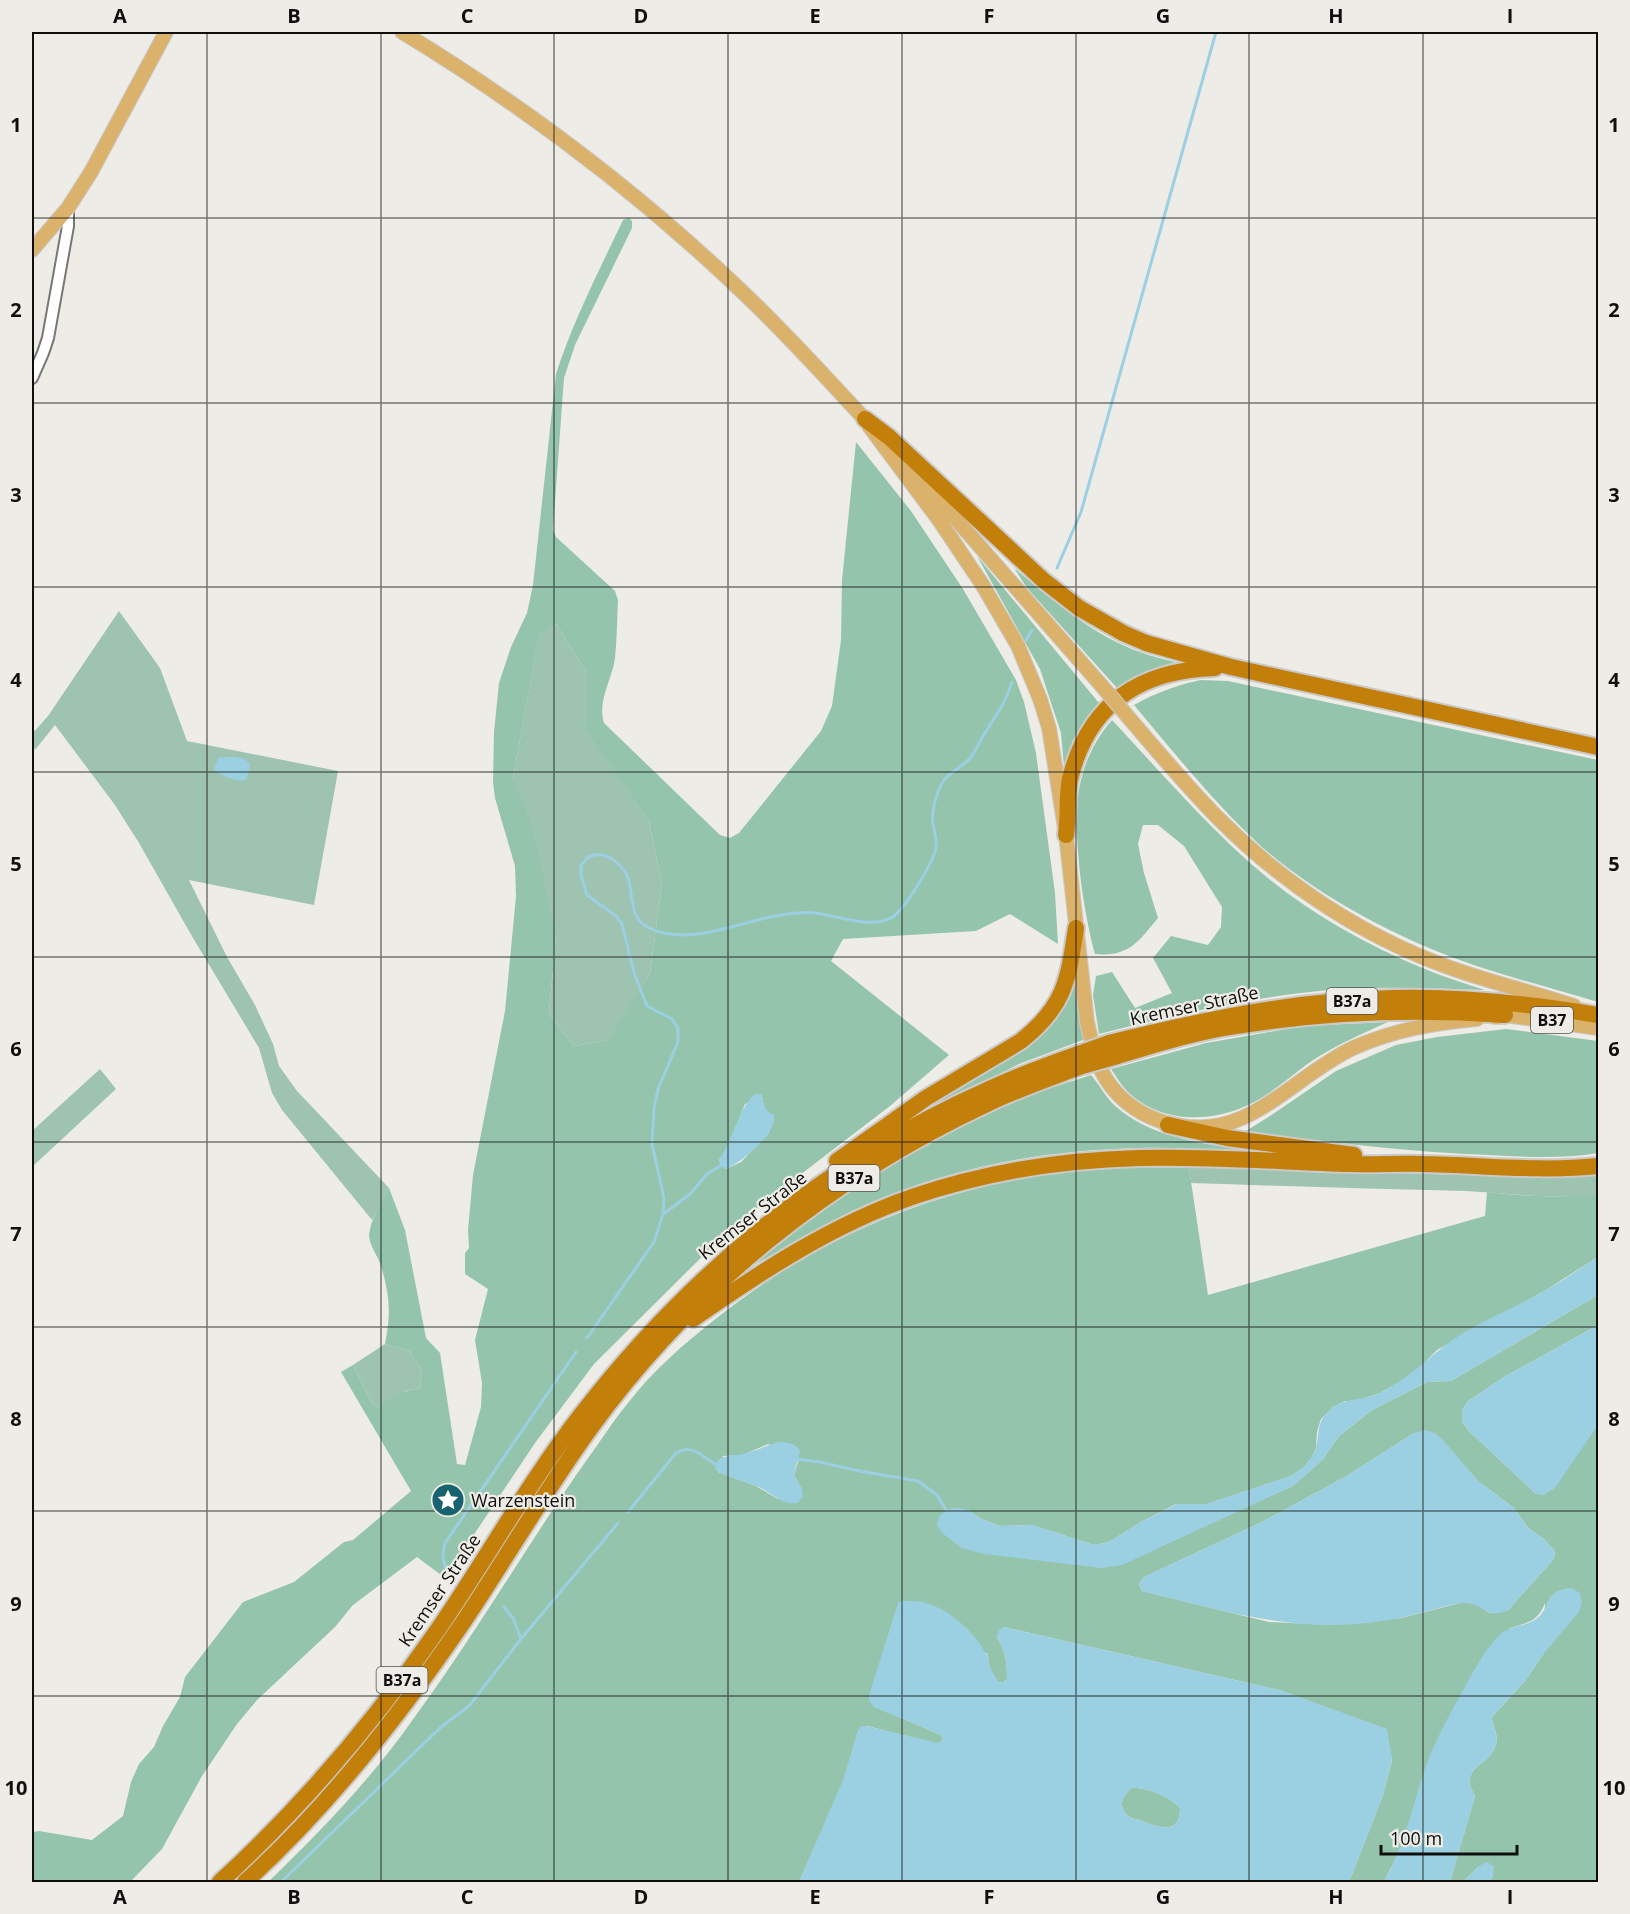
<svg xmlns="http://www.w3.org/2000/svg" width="1630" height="1914" font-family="'Open Sans',sans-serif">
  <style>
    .green { fill: #9ec3b0 }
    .forest { fill: #95c4ac; fill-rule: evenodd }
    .water { fill: #9bcfe2; fill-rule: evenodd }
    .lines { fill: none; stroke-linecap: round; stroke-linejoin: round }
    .stream { stroke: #9bcfe2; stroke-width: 3 }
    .minor-casing { stroke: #797673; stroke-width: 14 }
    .major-casing { stroke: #cacaca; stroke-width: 16 }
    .highway-casing { stroke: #cacaca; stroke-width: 20 }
    .minor { stroke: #fff; stroke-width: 10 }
    .major { stroke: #dab26b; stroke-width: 14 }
    .highway { stroke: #c27f09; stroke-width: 16 }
    .major-bridge-casing { stroke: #cacaca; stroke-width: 16; stroke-linecap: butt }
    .highway-bridge-casing { stroke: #cacaca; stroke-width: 20; stroke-linecap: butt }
    .major-bridge { stroke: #dab26b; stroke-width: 14 }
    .highway-bridge { stroke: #c27f09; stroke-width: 16 }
    .grid { fill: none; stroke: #100f0e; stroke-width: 1.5; stroke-opacity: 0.55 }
    .labels { text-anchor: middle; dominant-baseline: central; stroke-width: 4.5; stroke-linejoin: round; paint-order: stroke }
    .shield { fill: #eeece7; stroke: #53514f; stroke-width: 1.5 }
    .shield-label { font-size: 16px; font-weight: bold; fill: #100f0e }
    .street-label { font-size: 18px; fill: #100f0e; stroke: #eeece7 }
    .poi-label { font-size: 18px; fill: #100f0e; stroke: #eeece7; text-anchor: start }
    .neatline { fill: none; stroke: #100f0e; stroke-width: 2 }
    .grid-label { font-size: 20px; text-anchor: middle; font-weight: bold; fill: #100f0e }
  </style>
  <rect width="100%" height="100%" fill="#eeece7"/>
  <path class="green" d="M119,611L160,668L187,741L338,771L314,905L189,880L227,957L255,1005L273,1044L279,1066L297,1091L389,1188L372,1220L282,1110L272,1093L259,1048L193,938L139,843L115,805L55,725L35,750L32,742V734L48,716Z
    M556,624L587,673V729L649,822L662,884L650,973L609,1040L574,1046L549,1014L556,936L513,778L539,633Z
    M100,1069L116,1089L32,1167V1131Z
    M1189,1168C1325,1166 1462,1181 1598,1173V1193C1552,1201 1512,1193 1466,1191C1374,1189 1282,1186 1191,1183Z
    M385,1344L410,1351L422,1372L420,1388L406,1391L381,1408L373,1405L353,1365Z"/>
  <path class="forest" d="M629,218L632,221V228L575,345L564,378L553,530L556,537L615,591L618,600C617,619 617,639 615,658C612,680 597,701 604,723L720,835L730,838L739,833L821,731L832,706L841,640L842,580L856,442L911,511L963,589L1016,680L1024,702L1036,753L1055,893L1058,944L1010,914L976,931L843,939L831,961L949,1055L890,1106L732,1227L594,1364L535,1443L445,1578L417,1557L353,1605L335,1627L257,1700L237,1724L202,1776L162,1849L130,1882H32V1832L39,1831L92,1840L123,1816L131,1782L139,1764L154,1747L163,1726L180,1697L185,1677L243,1602L294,1582L344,1542L353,1540L411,1491L341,1372L353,1365L373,1405L381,1408C391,1395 404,1391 420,1388L422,1372L410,1351L385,1344C391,1314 390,1296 381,1266C378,1256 369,1245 369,1235C371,1218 381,1203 389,1188L405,1230L426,1338L440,1353L457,1464L465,1465L481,1407L482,1383L475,1340L488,1289L465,1274V1253L469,1248L468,1230L473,1175L505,1011L516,896L515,866L495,798L493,782L494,732L499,683L511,647L527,613L533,585L556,374C573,321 599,271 623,220ZM556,624L587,673L586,729L649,822L662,884L650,973L608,1040L574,1046L549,1014L556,936L532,826L513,778L539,634ZM763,1098V1106L768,1113L769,1133L741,1162L726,1169L719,1160L728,1147L745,1104Z
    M977,556L1099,703L1073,740L1064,766L1061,733L1040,669Z
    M1014,568C1053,600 1095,637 1143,653C1154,657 1164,659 1175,662L1138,676L1117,688L1027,588Z
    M1201,680L1228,681L1598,760V1002C1542,985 1483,971 1429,948C1370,923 1310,889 1262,847C1215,804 1175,754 1134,705C1155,693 1177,685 1201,680Z
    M1112,720C1157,768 1200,818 1249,862C1298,906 1359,942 1420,967C1441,976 1463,983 1485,990C1424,988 1362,985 1301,993C1233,1001 1166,1017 1099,1034L1093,995L1096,976L1112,972L1135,1008L1172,993L1153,958L1171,936L1208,945L1221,927L1222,907L1184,846L1158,825H1143L1138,844L1144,873L1158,918C1138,942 1129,957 1095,954C1083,911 1070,823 1081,780C1086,758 1097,737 1112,720Z
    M1076,979L1083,1040L1019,1064L904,1122C929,1105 954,1090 979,1075C1023,1049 1059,1030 1076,979Z
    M1388,1022C1364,1033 1340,1043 1318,1057C1299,1069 1282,1085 1263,1097C1222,1123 1163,1127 1127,1091C1121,1085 1116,1076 1111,1069L1206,1043L1304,1026Z
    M1506,1029L1598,1041V1153C1562,1159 1525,1157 1488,1155C1407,1152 1326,1142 1246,1131L1273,1114L1336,1071L1396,1045L1437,1037Z
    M1091,1075C1099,1084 1105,1096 1114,1105C1150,1138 1203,1143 1249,1151C1213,1150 1176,1147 1139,1148C1047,1150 957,1166 872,1202C830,1220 790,1244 751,1267C832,1194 929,1136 1031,1095C1050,1087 1071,1082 1091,1075Z
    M1142,1167L1189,1168L1208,1295L1485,1216L1487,1192C1525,1196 1561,1199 1598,1193V1257L1546,1290L1437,1350L1413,1374L1380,1393L1356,1401H1345L1333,1407L1321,1419L1317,1432L1316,1448L1312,1457L1303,1468L1291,1476L1207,1504H1176L1141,1522L1109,1542L1094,1545L1032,1525L1000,1526L981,1519L968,1510H946L1101,1568L1293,1486L1323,1459L1339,1436L1372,1410L1427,1382L1451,1381L1598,1295V1325L1504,1377L1467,1402L1462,1411V1421L1468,1430L1536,1494L1598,1425V1882H1488L1493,1877L1479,1866L1463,1882H1450L1475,1796C1457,1765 1490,1768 1496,1744C1499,1734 1492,1727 1492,1717L1525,1681L1544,1653L1545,1603C1538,1622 1528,1622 1510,1628L1384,1882H1349L1383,1795L1392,1760L1386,1729L1279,1690L1004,1627L997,1637C1006,1652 1007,1662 1007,1679L1003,1683L998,1682L990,1669L987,1653L869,1695L870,1701L875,1707L941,1735L943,1740L938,1744L867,1726L858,1731L844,1780L799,1882H268C320,1832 372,1778 414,1718C475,1635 527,1545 586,1461C600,1442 613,1421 628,1403C654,1369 684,1344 718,1317C842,1219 984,1170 1142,1167ZM1414,1433H1435L1478,1481L1514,1508L1528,1528L1543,1538L1554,1550L1555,1555L1552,1561L1508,1610L1490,1613L1475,1604L1464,1602L1401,1618L1332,1625L1269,1622L1142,1591L1139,1584L1144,1577L1262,1522L1345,1477ZM768,1444L799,1459L794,1475L802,1490L778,1499L756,1486L718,1472L723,1456L743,1455Z
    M1131,1788C1147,1787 1169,1796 1180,1808C1180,1835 1160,1828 1142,1821C1137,1819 1129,1818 1125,1813C1124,1812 1122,1806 1121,1805L1124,1796Z"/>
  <path class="water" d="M226,757C235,757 245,757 250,764L247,778L243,781C234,780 220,776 214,769L218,758Z
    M754,1094H761C765,1103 763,1111 774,1115C778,1134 741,1162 726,1169L720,1166L719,1160C733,1139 737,1113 754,1094Z
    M1598,1257V1295L1451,1381L1427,1382L1372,1410L1339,1436L1323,1459L1293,1486L1122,1565L1101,1568L984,1554L962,1548L942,1533L937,1525L939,1517L946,1510L957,1508L968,1510L981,1519L1000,1526L1032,1525L1094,1545L1109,1542L1141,1522L1177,1504H1207L1291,1476C1298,1471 1306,1466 1311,1458C1324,1441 1310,1422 1335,1406C1347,1398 1367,1400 1382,1392C1413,1376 1434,1351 1463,1333C1489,1318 1518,1306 1544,1291C1563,1281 1581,1268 1598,1257Z
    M1598,1325V1425L1555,1488L1544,1495L1536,1494L1468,1430L1462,1421V1411L1467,1402L1504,1377Z
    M1425,1430L1435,1433L1443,1440L1478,1481L1514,1508L1528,1528L1543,1538L1554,1550L1555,1555L1552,1561L1508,1610C1484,1621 1483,1600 1461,1603C1442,1606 1423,1613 1404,1617C1382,1622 1353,1625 1331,1625C1266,1625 1204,1606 1142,1591L1139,1584L1144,1577L1262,1522L1345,1477L1414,1433Z
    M781,1442C789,1443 796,1443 800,1451L794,1475L802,1490L803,1496L798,1503C783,1506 772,1493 759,1487C745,1482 731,1477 718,1472L715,1468L718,1460C727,1454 737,1456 747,1453C759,1450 768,1444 781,1442Z
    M1571,1588L1580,1593L1582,1603L1579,1612L1544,1653L1525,1681L1492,1717C1492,1727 1499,1734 1496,1744C1490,1768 1457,1765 1475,1796L1450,1882H1384C1405,1845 1413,1803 1427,1763C1438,1734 1454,1707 1468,1681C1477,1665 1488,1645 1502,1633C1512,1625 1526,1626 1536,1619C1552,1608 1541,1591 1571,1588Z
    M901,1601C911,1601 920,1600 929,1604C951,1611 974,1632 985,1652C989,1657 988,1664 991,1669C993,1674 996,1678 998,1682L1003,1683L1007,1679C1007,1662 1006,1652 997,1637L999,1630L1004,1627L1279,1690L1387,1729L1392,1759L1383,1795L1349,1882H799L843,1780L858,1731L861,1726H866L938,1743L943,1740L941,1735L874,1707L870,1702L869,1695L898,1603ZM1131,1788C1147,1787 1169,1796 1180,1808C1180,1835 1160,1828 1142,1821C1137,1819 1129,1818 1125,1813C1124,1812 1122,1806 1121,1805L1124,1796Z
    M1487,1862L1494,1866L1493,1877L1488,1882H1463L1479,1866Z"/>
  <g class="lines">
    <path class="stream" d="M1057,568L1081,512L1216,32
      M1026,640L1032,630
      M665,1213L690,1194L707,1174L720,1166
      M587,1338L654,1242L663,1214L664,1198L652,1144L654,1108L658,1089L678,1042V1028L672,1019L647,1006L634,973L622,924L616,916L587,895L581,875V865C584,862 587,857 591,856C607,850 625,866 629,881C633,897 630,920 649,928C695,949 748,916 796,913C802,913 808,912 814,913C837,915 874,931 894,916C905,908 935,860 936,847C937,839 934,831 933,824C931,812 936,796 941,785C947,772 963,768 971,757C977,749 981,738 987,730C998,712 1006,702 1012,682
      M796,1459L820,1462L854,1470L918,1481L937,1495L947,1512
      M628,1512L676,1453C694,1443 701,1457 717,1465
      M448,1572C442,1562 442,1554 445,1543L576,1352
      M504,1607L513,1618L521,1639
      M281,1882L441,1727L469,1706L521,1639L618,1523"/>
    <g class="minor-casing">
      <path id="minor" d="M32,378L43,353L48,338L68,226V208"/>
    </g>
    <g class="major-casing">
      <path id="major" d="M402,32C529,109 648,200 755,304C795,343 833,385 871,426
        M32,250L68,208L91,172L166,32
        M869,426L939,520L982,584L1018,646L1040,699L1049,728L1066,835L1087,1022C1091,1038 1094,1055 1101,1070C1125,1120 1191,1141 1242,1118C1282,1100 1313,1067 1353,1048C1394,1030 1433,1023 1477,1019
        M913,470L1101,685
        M1129,718C1159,753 1188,788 1220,820C1284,884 1362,936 1448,967C1489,982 1532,992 1574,1006
        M1496,1017L1505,1015L1598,1028"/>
    </g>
    <g class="highway-casing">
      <path id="highway" d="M865,419L889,437L1043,580L1079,608L1123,633L1146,643L1231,667L1598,747
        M1066,835C1069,816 1066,798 1070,779C1088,704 1140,670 1215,668
        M1109,1043C1202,1020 1297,1000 1393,998C1462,996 1531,1004 1598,1015
        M1114,1057C1150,1046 1186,1035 1224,1028C1317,1012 1410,1008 1505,1015
        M1168,1125L1227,1138L1354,1155
        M837,1161L926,1098L1021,1041C1065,1006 1068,981 1076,928
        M693,1319C762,1271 832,1225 912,1197C985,1172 1062,1160 1139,1158C1210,1156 1282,1162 1352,1164C1376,1165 1400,1163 1423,1164C1482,1165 1540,1172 1598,1166
        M220,1882C303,1806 375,1721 439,1628C487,1558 529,1482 581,1415C689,1275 825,1162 987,1090C1016,1076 1047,1065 1078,1054
        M245,1882C329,1806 400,1715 464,1621C507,1557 546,1489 592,1426C694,1286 831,1177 987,1104C1018,1089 1050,1078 1082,1066"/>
    </g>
    <use href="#minor" class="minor"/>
    <use href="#major" class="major"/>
    <use href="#highway" class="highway"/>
    <g class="major-bridge-casing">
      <path id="major-bridge" d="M1101,685L1129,718"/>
    </g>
    <g class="highway-bridge-casing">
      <path id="highway-bridge" d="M1078,1054L1109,1043
        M1082,1066L1114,1057"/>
    </g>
    <use href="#major-bridge" class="major-bridge"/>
    <use href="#highway-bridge" class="highway-bridge"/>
  </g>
  <path class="grid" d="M207,32V1882M381,32V1882M554,32V1882M728,32V1882M902,32V1882M1076,32V1882M1249,32V1882M1423,32V1882M32,218H1598M32,403H1598M32,587H1598M32,772H1598M32,957H1598M32,1142H1598M32,1327H1598M32,1511H1598M32,1696H1598"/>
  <defs>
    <g id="sight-disc" transform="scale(1.725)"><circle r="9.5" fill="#18636f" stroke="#eeece7"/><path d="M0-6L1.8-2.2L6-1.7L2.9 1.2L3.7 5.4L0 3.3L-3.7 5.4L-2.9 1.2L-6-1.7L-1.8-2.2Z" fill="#fff"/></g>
  </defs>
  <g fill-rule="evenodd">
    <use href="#sight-disc" x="448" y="1500"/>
  </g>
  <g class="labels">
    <g class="shield">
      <rect x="1326.5" y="988" width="51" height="26" rx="4.5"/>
      <rect x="1531" y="1007" width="42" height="26" rx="4.5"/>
      <rect x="828.5" y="1165" width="51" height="26" rx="4.5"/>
      <rect x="376.5" y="1667" width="51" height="26" rx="4.5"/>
    </g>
    <g class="shield-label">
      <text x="1352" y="1001">B37a</text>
      <text x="1552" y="1020">B37</text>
      <text x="854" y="1178">B37a</text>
      <text x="402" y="1680">B37a</text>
    </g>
    <g class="street-label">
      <text transform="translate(1194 1005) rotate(-12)">Kremser Straße</text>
      <text transform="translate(752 1215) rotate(-38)">Kremser Straße</text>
      <text transform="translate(439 1590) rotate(-56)">Kremser Straße</text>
    </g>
    <g class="poi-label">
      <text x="471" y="1500">Warzenstein</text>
    </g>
  </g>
  <rect width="1630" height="1914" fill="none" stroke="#eeece7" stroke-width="66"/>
  <path d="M1381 1845v9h136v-9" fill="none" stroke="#100f0e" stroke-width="3"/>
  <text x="1390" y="1845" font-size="18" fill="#100f0e" stroke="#eeece7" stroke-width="4.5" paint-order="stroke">100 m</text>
  <rect x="33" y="33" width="1564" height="1848" class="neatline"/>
  <g class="grid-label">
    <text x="120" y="23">A</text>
    <text x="294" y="23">B</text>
    <text x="467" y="23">C</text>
    <text x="641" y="23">D</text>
    <text x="815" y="23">E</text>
    <text x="989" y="23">F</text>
    <text x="1163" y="23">G</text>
    <text x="1336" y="23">H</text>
    <text x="1510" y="23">I</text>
    <text x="16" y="132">1</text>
    <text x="1614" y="132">1</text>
    <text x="16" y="317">2</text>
    <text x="1614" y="317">2</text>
    <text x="16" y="502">3</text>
    <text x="1614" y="502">3</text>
    <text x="16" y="687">4</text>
    <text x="1614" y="687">4</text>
    <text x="16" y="871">5</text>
    <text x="1614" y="871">5</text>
    <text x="16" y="1056">6</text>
    <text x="1614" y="1056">6</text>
    <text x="16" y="1241">7</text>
    <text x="1614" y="1241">7</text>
    <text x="16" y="1426">8</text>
    <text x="1614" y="1426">8</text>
    <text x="16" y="1611">9</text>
    <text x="1614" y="1611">9</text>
    <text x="16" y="1795">10</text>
    <text x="1614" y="1795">10</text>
    <text x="120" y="1904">A</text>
    <text x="294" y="1904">B</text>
    <text x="467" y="1904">C</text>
    <text x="641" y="1904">D</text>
    <text x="815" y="1904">E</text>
    <text x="989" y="1904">F</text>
    <text x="1163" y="1904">G</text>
    <text x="1336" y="1904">H</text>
    <text x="1510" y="1904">I</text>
  </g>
</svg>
